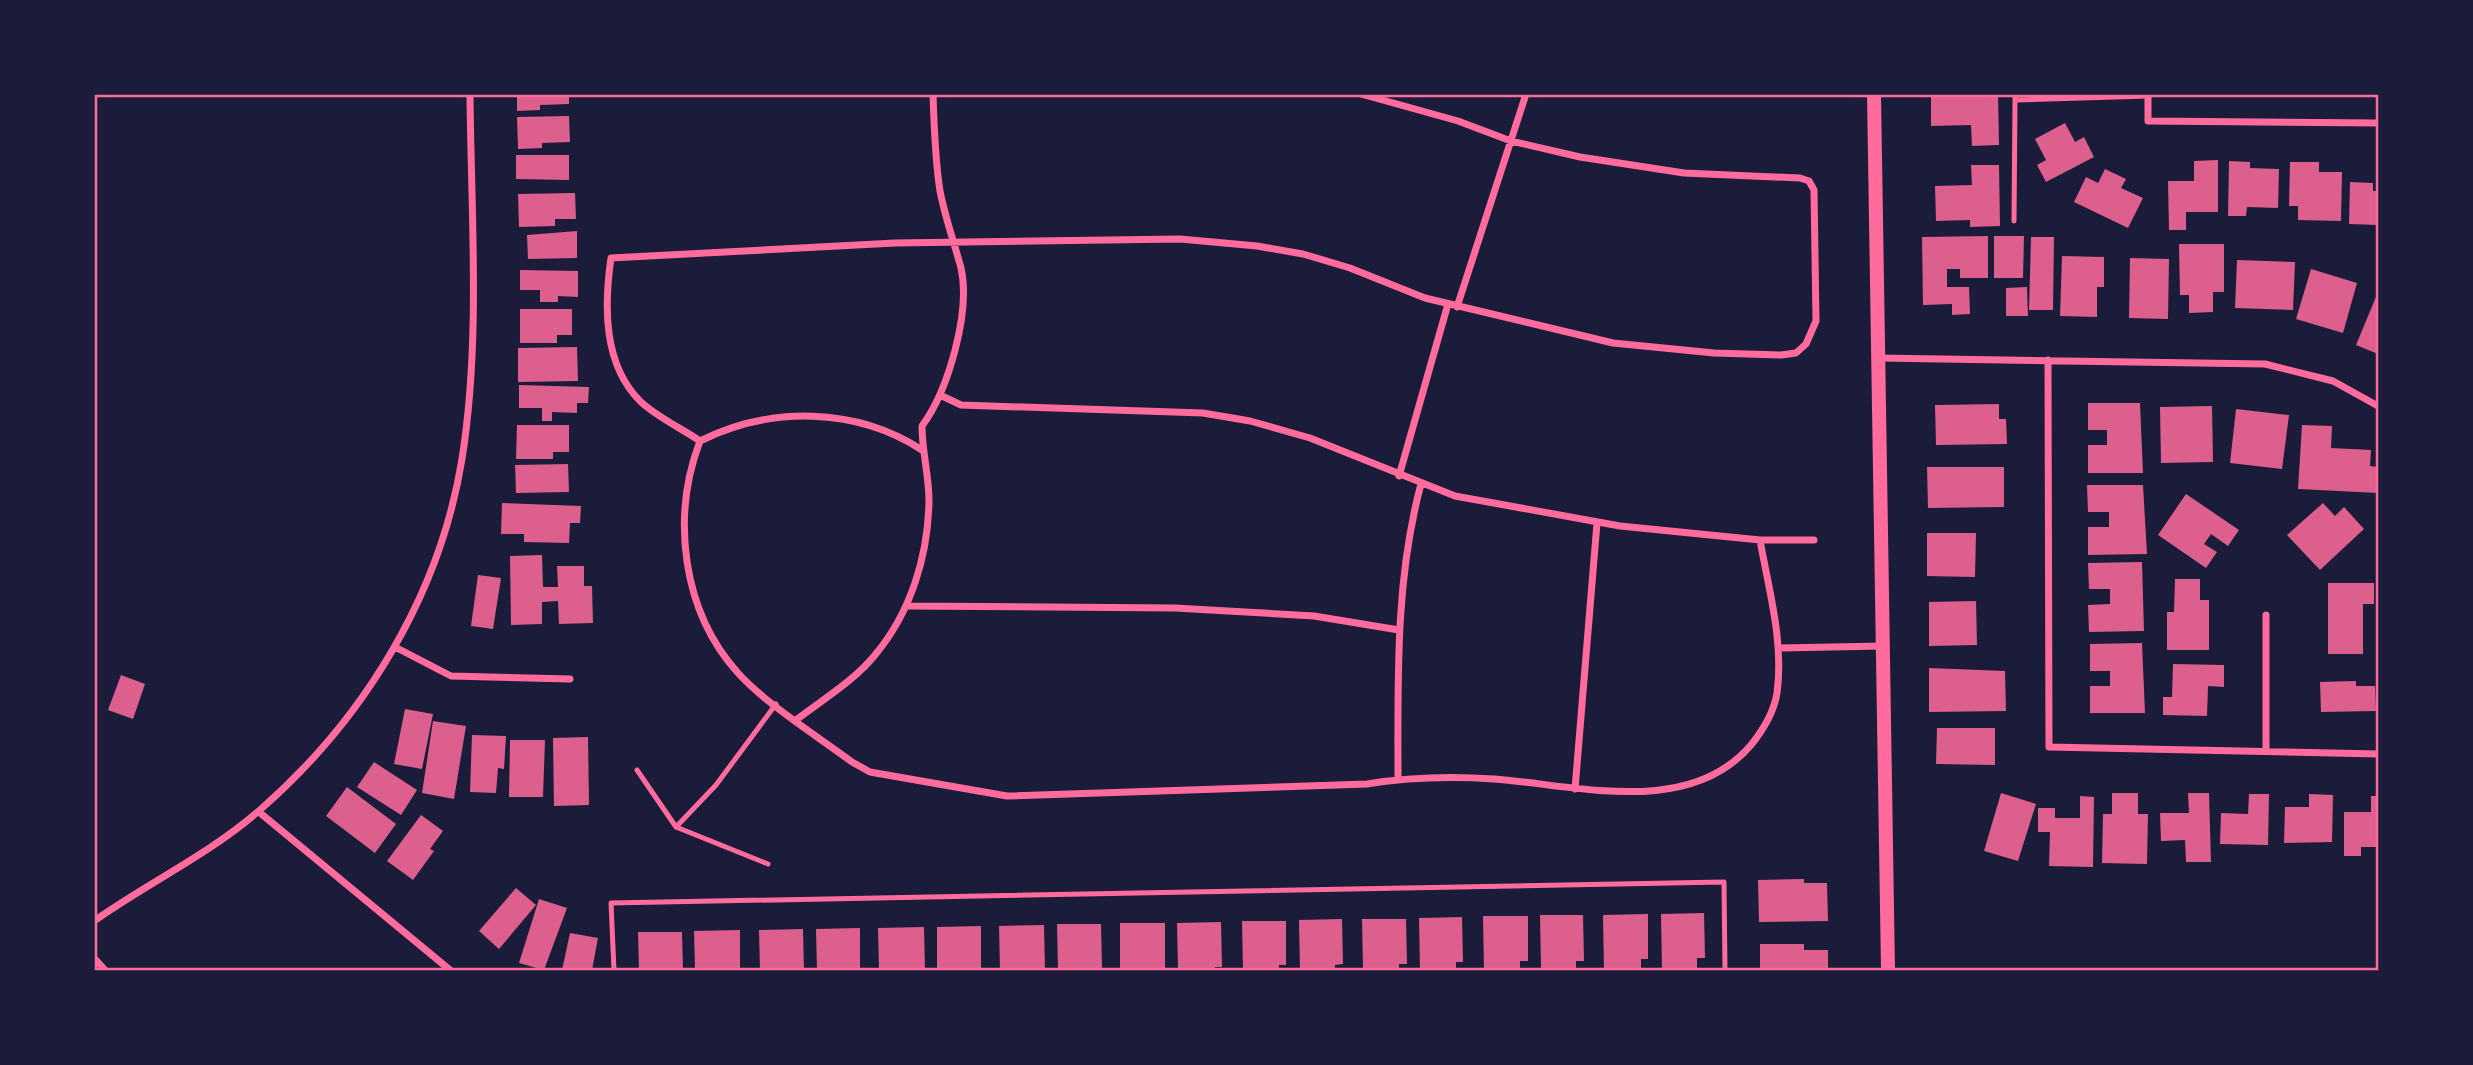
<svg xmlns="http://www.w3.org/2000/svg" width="2473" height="1065" font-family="Rubik,sans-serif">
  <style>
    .building { fill: #dd5f8e }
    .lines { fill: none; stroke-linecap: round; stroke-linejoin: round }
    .service { stroke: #ff6b9d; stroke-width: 5 }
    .minor { stroke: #ff6b9d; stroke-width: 7 }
    .secondary { stroke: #ff6b9d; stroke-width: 14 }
    .neatline { fill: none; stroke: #ff6b9d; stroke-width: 2.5 }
  </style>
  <rect width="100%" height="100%" fill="#1b1b3a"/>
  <path class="building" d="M517,94H569V104L540,105V110L517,111Z
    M1931,94H1998L1999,145L1972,146L1971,125L1931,126Z
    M569,116L570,142L542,143V148L518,149L517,117Z
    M2065,123L2075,142L2084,137L2094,157L2046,182L2037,165L2046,160L2035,139Z
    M516,155H569V180L516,179Z
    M2218,160V212H2186V230H2169L2168,181H2194V161Z
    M2229,161L2250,162V168L2279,169L2278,208L2247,207L2246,216H2228Z
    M2290,162H2319V172H2342L2341,221L2298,220V206H2289Z
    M1971,165H1999L2000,226L1970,227V220L1936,221L1935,186L1972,185Z
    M2105,169L2126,179L2121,188L2143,198L2128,228L2074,202L2086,177L2098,183Z
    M2350,182L2373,183V191H2378V225L2349,224Z
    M575,193L576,219H555V226L519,227L518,194Z
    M577,231V258L528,259L527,235Z
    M1988,236V278H1960V269H1947V287H1969L1970,314L1952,315V304L1923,305L1922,237Z
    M1994,236H2024L2023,278H1994Z
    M2031,237H2054L2053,310H2029Z
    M2179,244H2224V292H2213V312L2189,313V295H2180Z
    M2062,256L2104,257V287H2097V317L2060,316Z
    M2130,258L2169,259L2168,319L2129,318Z
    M2237,260L2295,262L2293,310L2235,308Z
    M2311,269L2357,283L2343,333L2296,319Z
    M520,270L578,271V297L558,296V302H540V290H520Z
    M2027,287L2028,316H2006V288Z
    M2378,292V354L2356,345Z
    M520,309H572V335H557V343H520Z
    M577,347L578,381L518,382V348Z
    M519,385L589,387L588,403H577V413L552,412V421H542V408H519Z
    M2088,403H2140L2143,473H2088V445H2107V430H2088Z
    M1999,404V419H2006L2007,444L1936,445L1935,405Z
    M2212,406L2213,462L2161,463L2160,407Z
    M2236,409L2289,415L2282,469L2230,463Z
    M517,425H569V452H553V459H516Z
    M2302,425L2332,426L2331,448L2371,450L2370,466L2378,467V493L2298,489Z
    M568,464L569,492L516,493L515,465Z
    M1927,467H2004V507L1928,508Z
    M2087,485H2143L2147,554L2088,555V527H2109V512H2088Z
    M2186,494L2239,530L2228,546L2211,534L2204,544L2217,552L2206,568L2158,535Z
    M502,503L581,506L580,523H570L569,543L524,542V534H501Z
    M2323,503L2335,516L2344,507L2364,529L2320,570L2287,535Z
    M1927,533H1976L1975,577L1927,576Z
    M542,555L543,587H558L557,566H584V586H592L593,623L559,624L558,601L542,602V624L511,625L510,556Z
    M2142,562L2144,631L2089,632L2088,605L2110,604V589H2089L2088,563Z
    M478,575L501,578L493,629L471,626Z
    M2175,579H2200V600H2209V650H2167V612H2174Z
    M2328,583H2374V604H2363V654H2328Z
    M1976,601L1977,645L1929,646V602Z
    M2142,643L2145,713H2090V686H2110V671H2090V644Z
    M2173,664L2224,665V687L2208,686L2207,716L2163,715V697H2172Z
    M1929,668L2005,671L2006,711L1929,712Z
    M121,675L145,684L133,719L108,710Z
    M2356,681V686H2375L2376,711L2321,712L2320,682Z
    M405,709L433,714L422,769L394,764Z
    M433,721L466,726L454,799L422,793Z
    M1937,728H1995V765L1936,764Z
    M472,735L506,736L504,769L498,768L496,793L470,792Z
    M588,737L589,805L554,806L553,738Z
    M510,740H545L543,797H509Z
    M374,762L417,790L401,815L357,787Z
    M347,787L396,824L375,853L326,816Z
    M2001,793L2036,804L2018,861L1984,851Z
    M2112,793H2138V814H2148L2147,864L2102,863L2103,814H2112Z
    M2188,793H2209L2211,862H2186L2185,840L2161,841L2160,813H2189Z
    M2249,794H2269L2268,845L2220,844L2221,813L2248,814Z
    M2309,794L2333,795L2332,842L2284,843L2285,807H2309Z
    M2080,796L2094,797L2093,867L2049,866L2050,832H2038V808H2055V818H2080Z
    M2371,796H2378V847H2361V856H2344V812H2371Z
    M421,815L443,831L430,849L434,851L413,880L387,861Z
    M1804,879V883H1827L1828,921L1759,922L1758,880Z
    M516,888L536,905L499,949L479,931Z
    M539,899L567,908L544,970L519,963Z
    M1704,913L1705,958H1697V970H1662L1661,914Z
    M1648,914V959H1641V970H1604L1603,915Z
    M1540,915H1583L1584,961H1576V970H1541Z
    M1483,916H1528V961H1520V970H1484Z
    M1462,917L1463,962H1456V970H1420L1419,918Z
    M1342,919L1343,964L1335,965V970H1300L1299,920Z
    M1362,919H1406L1407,964H1399V970H1363Z
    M1242,921H1286V965H1279V970H1243Z
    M1221,922L1222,967H1215V970H1178L1177,923Z
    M1120,923H1165V968L1120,970Z
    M1057,924H1101L1102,968L1058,970Z
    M1044,925L1045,970H1000L999,926Z
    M981,926V970H937V927Z
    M924,927L925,970H879L878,928Z
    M860,928V970H817L816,929Z
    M803,929L804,970H760L759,930Z
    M740,930V970H695L694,931Z
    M638,932H682L683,970H639Z
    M570,933L598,938L592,970H562Z
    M1760,944H1804V950H1828V970H1760Z"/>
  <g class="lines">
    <path class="service" d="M2015,94V100L2148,96
      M2014,221L2015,100
      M637,770L676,827L716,785L776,704
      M676,827L768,864
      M614,970L611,903L1724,882L1725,970"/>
    <path class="minor" d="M2148,94V121L2378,123
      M1457,307L1526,94
      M1878,358L2265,364L2333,381L2378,406
      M2048,360L2049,747L2378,754
      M940,395L961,405L1203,413L1250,421L1310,438L1455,496L1620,526L1760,540H1814
      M700,441C671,517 682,611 738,673C766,704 817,736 852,762L870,772L1007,796L1367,784C1410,777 1450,776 1494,779C1576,785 1689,818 1751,745C1763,730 1774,712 1777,693C1784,642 1769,591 1760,540
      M922,450C856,407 770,406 700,441C681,428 657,417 641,402C603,365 604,306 611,258L895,243L1180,239L1257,246L1303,254L1350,268L1425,298L1613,343L1714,353L1781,355L1796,353L1806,344L1816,321L1814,190L1809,181L1800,178L1684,173L1580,157L1511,141L1458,121L1361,94
      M1399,476L1448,304
      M908,606L1175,608L1314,616L1399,630
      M2266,615V751
      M395,647L451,676L570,679
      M1780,648L1883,646
      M796,720C822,700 854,681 875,655C911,612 928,556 929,501C929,475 922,452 922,426C948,391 971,312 961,268C954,242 945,217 940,191C935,159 934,127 933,94
      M1398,779C1398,681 1395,580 1421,484
      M1575,789L1597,523
      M259,812L450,970
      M94,921C149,882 210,854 261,809C364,719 440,595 462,459C481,339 471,215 470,94
      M94,958L105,970"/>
    <path class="secondary" d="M1874,94L1888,970"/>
  </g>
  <rect width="2473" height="1065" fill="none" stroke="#1b1b3a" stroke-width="192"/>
  <rect x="96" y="96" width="2281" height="873" class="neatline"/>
</svg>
